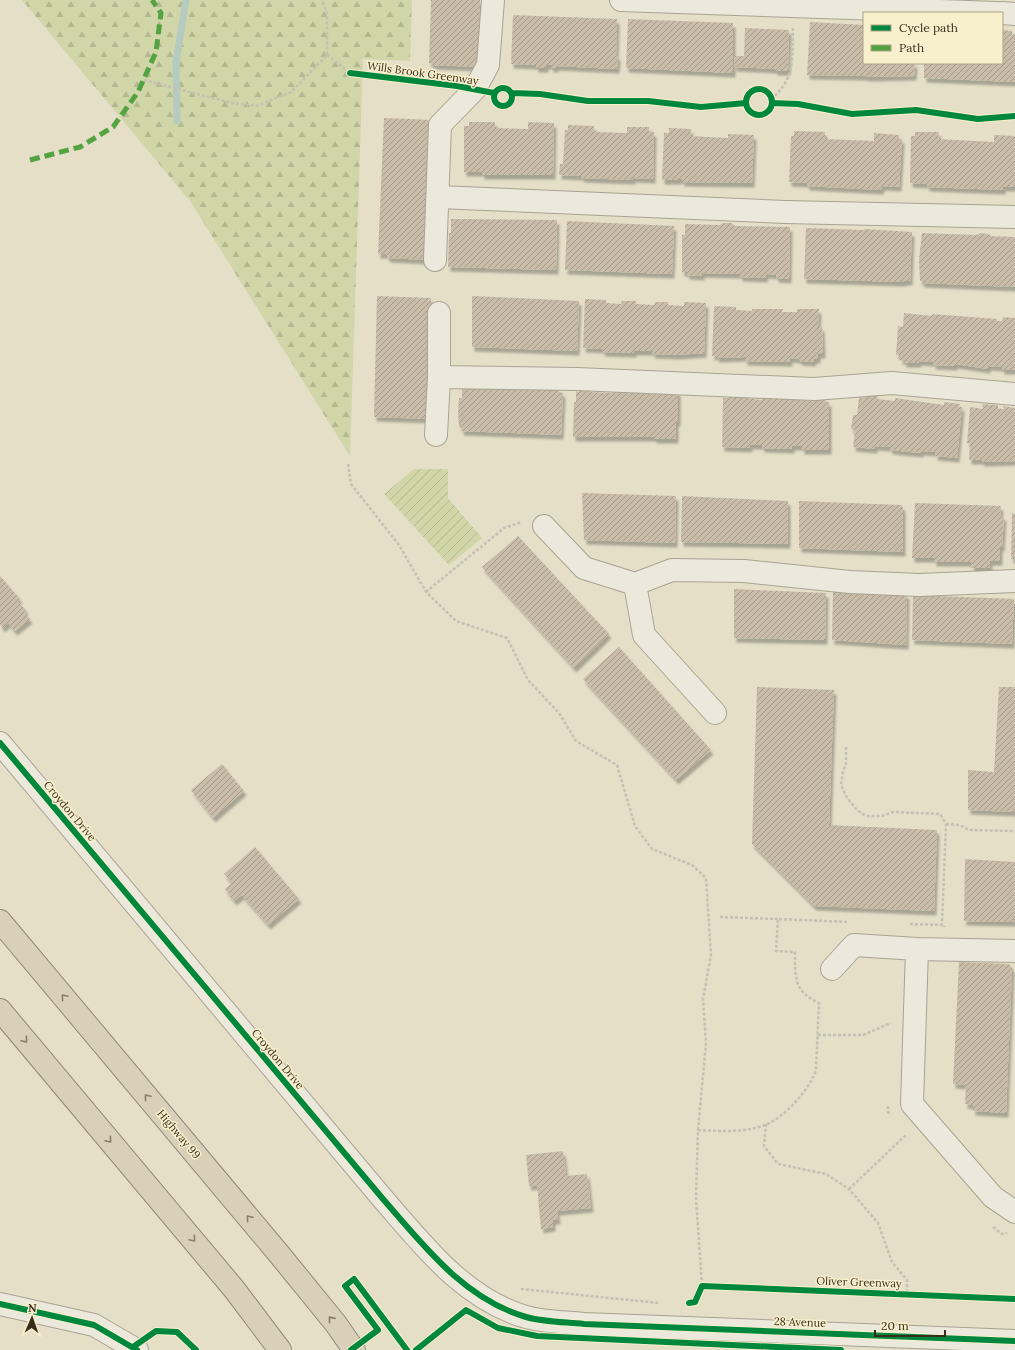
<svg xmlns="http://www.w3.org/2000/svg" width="1015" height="1350" font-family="Lora,serif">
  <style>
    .forest { fill: url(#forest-firs) }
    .garden { fill: url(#garden-furrows) }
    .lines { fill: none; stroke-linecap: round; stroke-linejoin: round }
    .stream { stroke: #b5cbbf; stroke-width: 7 }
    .building { fill: url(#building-hatch); filter: url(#shadow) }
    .minor-casing { stroke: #a9a392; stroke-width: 24 }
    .highway-casing { stroke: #8f8879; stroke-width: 24 }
    .path { stroke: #c4c0b2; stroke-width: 2.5; stroke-dasharray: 3 2; stroke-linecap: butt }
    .minor { stroke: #ece8db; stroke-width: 22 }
    .highway { stroke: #d8d0b9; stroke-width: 22 }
    .quiet { stroke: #53a440; stroke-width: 5; stroke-dasharray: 10 5; stroke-linecap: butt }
    .cycleway-casing { stroke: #f8f0cc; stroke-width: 8 }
    .cycleway { stroke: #00873e; stroke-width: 6 }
    .oneway { stroke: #887e6a }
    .labels { text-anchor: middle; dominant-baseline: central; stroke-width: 3; stroke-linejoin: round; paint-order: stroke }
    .street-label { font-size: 11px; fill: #382c1a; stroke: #f8f0cc }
  </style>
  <defs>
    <pattern id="forest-firs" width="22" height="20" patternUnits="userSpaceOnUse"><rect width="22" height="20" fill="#d1d6a9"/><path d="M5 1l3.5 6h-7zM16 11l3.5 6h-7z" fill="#b4b891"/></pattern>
    <pattern id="garden-furrows" width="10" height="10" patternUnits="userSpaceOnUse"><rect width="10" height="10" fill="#d1d6a9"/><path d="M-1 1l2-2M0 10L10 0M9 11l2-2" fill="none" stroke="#b4b891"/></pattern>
    <pattern id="building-hatch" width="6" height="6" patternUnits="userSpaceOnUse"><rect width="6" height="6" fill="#c9bda9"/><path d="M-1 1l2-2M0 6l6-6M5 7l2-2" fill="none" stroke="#a49a89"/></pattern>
    <filter id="shadow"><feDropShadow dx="2.5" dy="4.5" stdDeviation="1" flood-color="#0004"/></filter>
  </defs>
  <rect width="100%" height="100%" fill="#e5dfc8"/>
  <path class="forest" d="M22,0H412L410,61L363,59L350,456L190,201Z"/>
  <path class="garden" d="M414,469H448V498L482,538L449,565L384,494Z"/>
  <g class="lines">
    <path class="stream" d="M177,121L176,62L186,0"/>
  </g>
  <path class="building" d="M431,0H480L478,67L432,65V63H429Z
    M513,15L617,19L616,56H618L617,69L556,66V68H551V65H546V68H536V65L511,64Z
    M628,19L733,23V73L626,68Z
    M810,22L864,25V63H915L914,76L866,77L865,76L807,75Z
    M745,28L789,30L788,71H775V69L734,67L735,56H744Z
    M1002,30L1012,31V34H1015V82L924,78V63H1002Z
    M384,118L433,120L427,260L388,258L386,254H378Z
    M469,122H495V128L528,129V122L554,123L553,175H482V172H464V126H469Z
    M568,125L594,126V132L627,133V127H649V132H654L653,179L633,178V180L581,178L582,176L559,175L560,164H563L565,130H568Z
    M669,128L691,129L690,136L728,138V134L754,135L752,183L682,182V179H679V180H662L664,133H669Z
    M794,131L825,132V139L874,141V133L899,135V139H902L899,187L882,186L881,190L807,186V183L789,182L791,136H794Z
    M915,132H939L938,139L994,142V135L1015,136V187H1003V190L927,187V184L910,183L911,136H915Z
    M451,219L557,220L556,270L448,267L449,233H451Z
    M567,221L674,226L672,274L565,270Z
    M723,223H731L735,226L790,227L789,279L776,278V275L766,274L765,278L740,277V274L702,273V276L687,275V272H682V235H685V224L720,225Z
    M806,228L863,230L865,229L912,232L910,281H904V282L804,279Z
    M922,233L977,235L980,233L989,234L991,236L1015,237V287L922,283V281H920L919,260Z
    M377,296L431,298V419L374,417Z
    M472,296L579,301L577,351L472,347Z
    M585,299L606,300V303L621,304L622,301H636V304L654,305L655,302H668V305L684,306V302L706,303L704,353L677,355L652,354L653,351H634V353L602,352L603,349L583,348Z
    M714,306L736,307V310L752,311V309H783L782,312H797V309H819L818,327H822L823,354H818V359H814L813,362L800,361L799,359L790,358V362L745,361V357L716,358L717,355L712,356Z
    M904,313L932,316V314L997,319V321H1002L1003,317L1015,318V370H1002V367L988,366V369L955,364V366L933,365L934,362L919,361V363H904V360H900L901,355H896L898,326L903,327Z
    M462,385L493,386V389L525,388V390H534V387L559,390V392L563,393L561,435L461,431L462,427H459L458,414L459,398H462Z
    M580,389H591L590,392L613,393L614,391L629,393L630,391H639V393H646L647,391H656V394H660L661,390L678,391V422H676V439H654V437H573L574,402H576V391L579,392Z
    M863,395L878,396L877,399L895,401V398L944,405V402L960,404L959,407H962L957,458L935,456L936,452L921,451V453L890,450V447L875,446V449L853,447L855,430L851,429L853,415H857L859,397L863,398Z
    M729,396L762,400V397L811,401L812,398L826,399V402H829V450H802V446H792V449L762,448V445H750V448L722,447L723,398H729Z
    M982,404L998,405V409H1004L1003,406L1015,408V461L982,462V460H969L970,443H967L970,407L983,409Z
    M582,493L676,496L675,543L584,540Z
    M682,496L788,501V544L681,542Z
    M799,501L901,505L903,508V552L799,548Z
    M915,503L1001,506L1000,517L1004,516L1002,547H1000V561H990V568H971L972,562H934V558H912Z
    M1012,513L1015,514V559H1011Z
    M518,536L609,634L574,668L482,567Z
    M0,576L20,599L17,601L26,610L24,612L30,619L15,631L8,623L3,628L0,625Z
    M734,589L826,593L825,640L734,638Z
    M833,592L907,594L906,645L832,640Z
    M913,595L1014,599L1012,644L912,640Z
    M619,647L711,750L676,780L583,679Z
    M757,687L834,690L829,825L937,830L934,911L814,906L752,844Z
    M999,687H1015V812L968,810V770L994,772Z
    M222,764L244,791L213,818L191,790Z
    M255,847L299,899L268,925L242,895L234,901L225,889L232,883L224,874Z
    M965,859L1015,862L1014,922L964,921Z
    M959,962L1009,964L1012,968L1006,1113L973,1111V1105L965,1104L966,1085L953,1084Z
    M563,1151L566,1176L587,1174L591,1208L557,1211L558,1220H553V1227L541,1229L537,1185L529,1186L526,1155Z"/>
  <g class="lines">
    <g class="minor-casing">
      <path id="minor" d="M621,0L997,13
        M1002,13L1015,14
        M438,197L785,212L1015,217
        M435,260L440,125L475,89L488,65L493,0
        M439,377L577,379L814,389L892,383L1015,394
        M436,435L439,377V313
        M544,526L584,568L635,584L672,570L744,571L850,582L919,585L1015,581
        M635,584L644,635L715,713
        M0,743L383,1199C424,1246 464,1299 526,1317C544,1322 565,1322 584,1324L1015,1341
        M917,949L912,1104L993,1197L1015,1212
        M832,969L854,945L917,949L1015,951
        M0,1304L94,1325L137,1350"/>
    </g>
    <g class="highway-casing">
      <path id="highway" d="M0,921L279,1254L336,1324L354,1350
        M0,1010L234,1289L280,1350"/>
    </g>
    <path class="path" d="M327,55L350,73
      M144,80L232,103L257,106L291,92L327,55V13L322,0
      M771,99C796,79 792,57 793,28
      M348,464L351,484L399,545L426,592L456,621L507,638L528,680L559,713L576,741L617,765L635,826L652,849L692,865L706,878L711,955L703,999L706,1043L698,1130L696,1198L702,1286
      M426,592L504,528L522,522
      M846,747V764L843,772L841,785L846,796L857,810L866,816H882L893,812L940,814L946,824L942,924
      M946,824L960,825L969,830L1015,831
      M720,917L778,919
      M910,924L944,925V927
      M818,1035H863L891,1023
      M888,1106V1112L891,1115
      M766,1124L764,1146L778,1164L826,1174L849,1189L878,1223L892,1262L907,1280V1294
      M698,1130C720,1131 744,1133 765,1125C784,1118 810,1089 816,1070L819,1003C794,991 795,979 795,952L776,951L778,919L849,922
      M849,1189L907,1134
      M993,1227L1002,1234L1007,1233
      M521,1289L659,1303"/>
    <use href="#minor" class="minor"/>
    <use href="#highway" class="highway"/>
    <path class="quiet" d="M30,160L80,147L113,127L138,92L156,52L161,13L152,0"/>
    <g class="cycleway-casing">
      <path id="cycleway" d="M350,73L457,86L494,93
        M494 97a9 9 0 1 1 18 0a9 9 0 1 1-18 0Z
        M746 102a13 13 0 1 1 26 0a13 13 0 1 1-26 0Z
        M512,93L540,94L588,101H648L701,107L746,103
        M772,103L798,104L852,114L916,110L978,119L1015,116
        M0,743L383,1199C424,1246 464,1299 526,1317C544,1322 565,1322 584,1324L1015,1341
        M689,1303L695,1302L702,1286L1015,1299
        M0,1304L94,1325L137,1350
        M133,1347L156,1331L177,1332L196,1350
        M351,1350L378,1330L345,1286L354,1279L407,1350
        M416,1350L466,1310L498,1328L537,1336L841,1350"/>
    </g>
    <use href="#cycleway" class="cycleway"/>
  </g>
  <defs><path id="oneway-chevron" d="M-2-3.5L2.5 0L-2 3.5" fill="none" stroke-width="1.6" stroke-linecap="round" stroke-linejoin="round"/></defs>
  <g class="oneway">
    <use href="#oneway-chevron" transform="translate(64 997) rotate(-130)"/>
    <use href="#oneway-chevron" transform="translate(25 1040) rotate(50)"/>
    <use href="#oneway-chevron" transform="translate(147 1097) rotate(-130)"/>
    <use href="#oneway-chevron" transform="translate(109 1140) rotate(50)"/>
    <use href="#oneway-chevron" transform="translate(249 1218) rotate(-130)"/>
    <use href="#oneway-chevron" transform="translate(193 1239) rotate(50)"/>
    <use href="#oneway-chevron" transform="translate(331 1319) rotate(-129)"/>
  </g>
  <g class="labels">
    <g class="street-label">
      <text transform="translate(423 73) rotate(8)">Wills Brook Greenway</text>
      <text transform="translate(70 811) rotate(50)">Croydon Drive</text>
      <text transform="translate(278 1059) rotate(50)">Croydon Drive</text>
      <text transform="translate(179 1134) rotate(50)">Highway 99</text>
      <text transform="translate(859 1282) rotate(2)">Oliver Greenway</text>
      <text transform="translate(800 1322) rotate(2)">28 Avenue</text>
    </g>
  </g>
  <rect x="863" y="12" width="140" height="52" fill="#f8f0cc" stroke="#aba285"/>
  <rect x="871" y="25" width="20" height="6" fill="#00873e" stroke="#aba285"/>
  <text x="899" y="32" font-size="12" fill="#382c1a">Cycle path</text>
  <rect x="871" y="45" width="20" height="6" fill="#53a440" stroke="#aba285"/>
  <text x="899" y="52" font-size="12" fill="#382c1a">Path</text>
  <g transform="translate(32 1318) rotate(2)" stroke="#f8f0cc" stroke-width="3" paint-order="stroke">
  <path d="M0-3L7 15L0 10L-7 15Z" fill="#382c1a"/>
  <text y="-6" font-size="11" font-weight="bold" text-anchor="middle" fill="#382c1a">N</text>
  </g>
  <path d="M875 1330v6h70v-6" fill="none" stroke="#382c1a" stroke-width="2"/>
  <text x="881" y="1330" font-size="12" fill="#382c1a" stroke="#f8f0cc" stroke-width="3" paint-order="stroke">20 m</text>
</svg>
